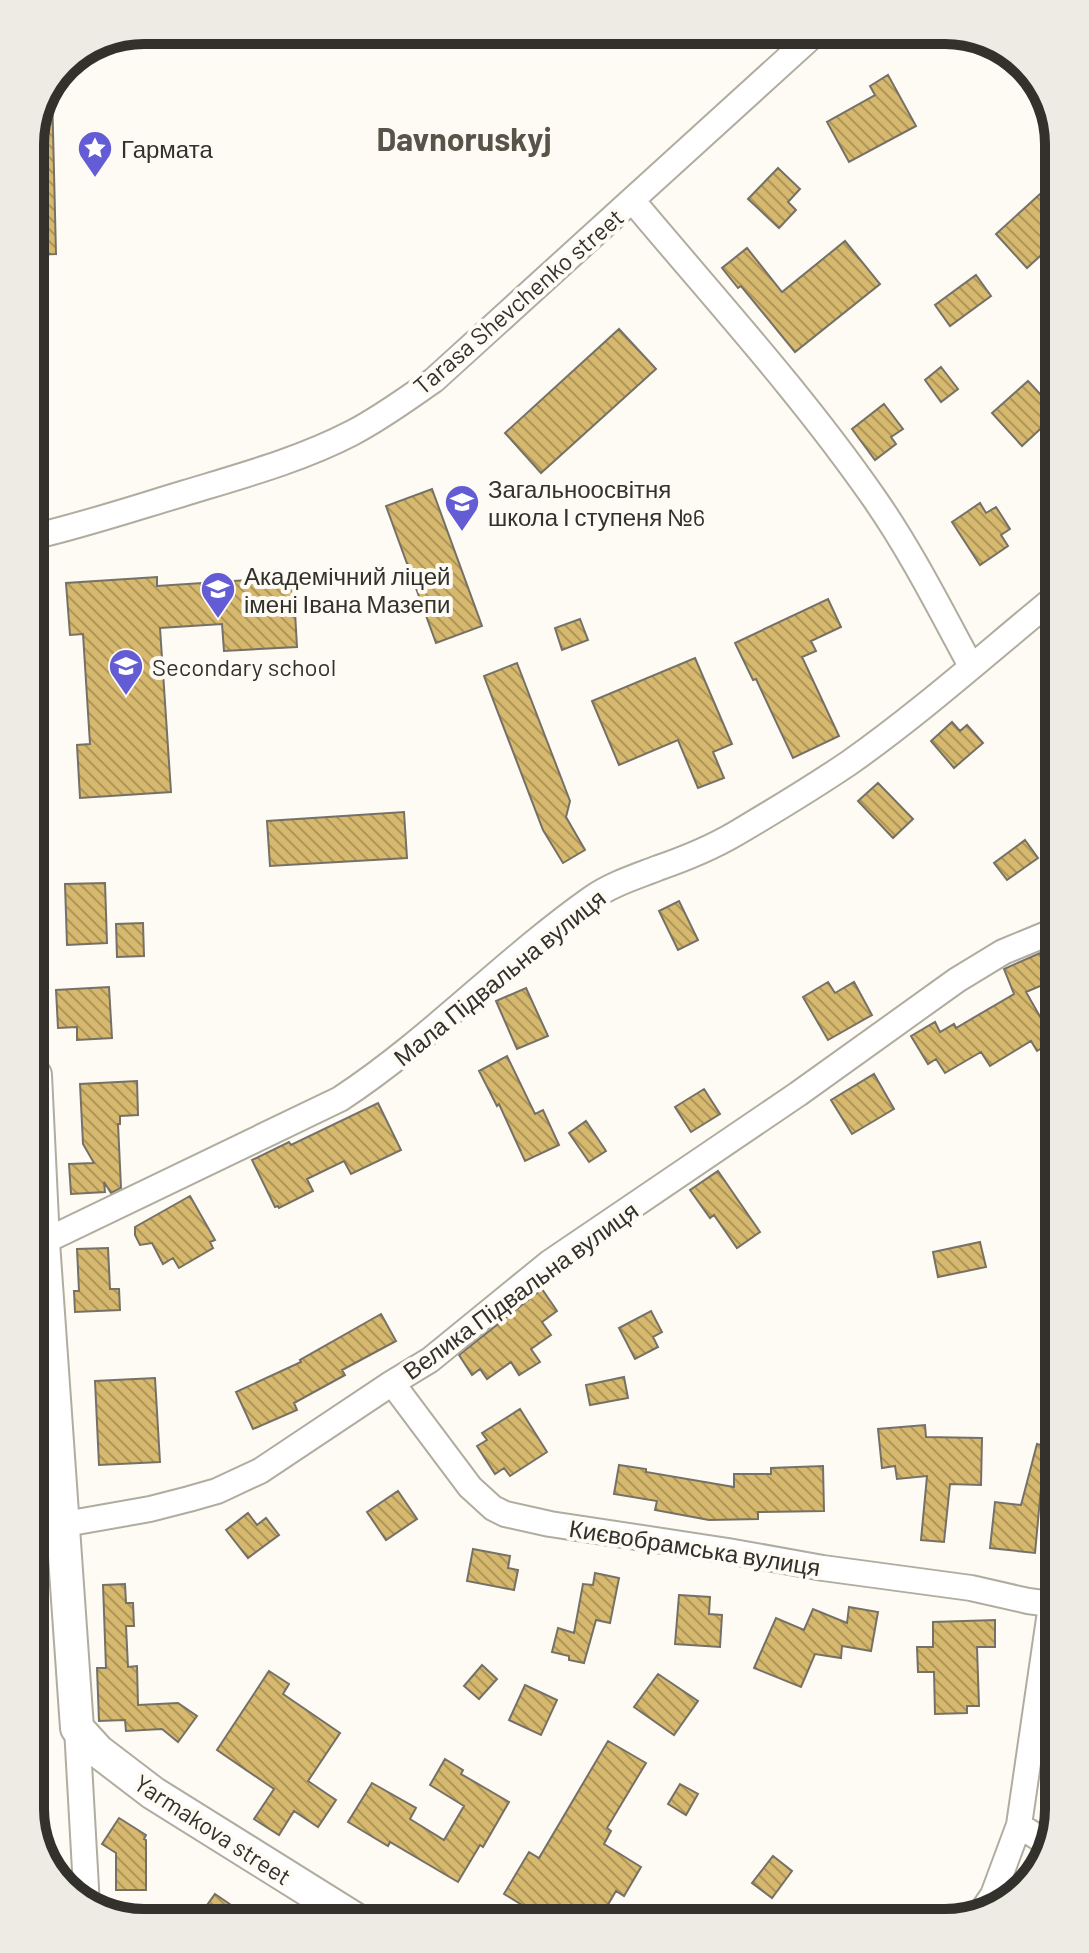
<svg xmlns="http://www.w3.org/2000/svg" width="1089" height="1953" font-family="Barlow,sans-serif">
  <style>
    .building { fill: url(#building-back-hatch); stroke: #767167; stroke-width: 2 }
    .lines { fill: none; stroke-linecap: round; stroke-linejoin: round }
    .minor-casing { stroke: #b0aca0; stroke-width: 28 }
    .tertiary-casing { stroke: #b0aca0; stroke-width: 36 }
    .minor { stroke: #fff; stroke-width: 24 }
    .tertiary { stroke: #fff; stroke-width: 32 }
    .labels { text-anchor: middle; dominant-baseline: central; stroke-width: 8; stroke-linejoin: round; paint-order: stroke }
    .poi-label { font-size: 24px; fill: #32312c; stroke: #fefbf4; text-anchor: start }
    .street-label { font-size: 24px; fill: #32312c; stroke: #fefbf4 }
    .district-label { font-size: 32px; font-weight: bold; fill: #58544a; stroke: #fefbf4 }
    .rim { fill: none; stroke: #32312c; stroke-width: 10 }
  </style>
  <defs>
    <pattern id="building-back-hatch" width="6" height="6" patternUnits="userSpaceOnUse" patternTransform="scale(2)"><rect width="6" height="6" fill="#d6b86e"/><path d="M-1 5l2 2M0 0l6 6M5-1l2 2" fill="none" stroke="#ae965b"/></pattern>
  </defs>
  <rect width="100%" height="100%" fill="#fefbf4"/>
  <path class="building" d="M888,75L916,126L849,162L827,122L875,95L870,86Z
    M52,90L56,254L31,255L30,137Z
    M778,168L800,189L788,202L796,210L779,228L748,199Z
    M1051,184V246L1027,268L996,234Z
    M845,241L880,284L795,352L741,286L738,288L722,268L747,248L782,292Z
    M976,275L991,296L950,326L935,305Z
    M619,329L656,369L541,473L505,433Z
    M941,367L958,389L941,402L925,380Z
    M1028,381L1052,407V418L1022,446L992,413Z
    M884,404L903,429L891,437L896,444L875,460L852,429Z
    M432,489L482,626L436,643L386,506Z
    M980,503L986,513L996,507L1010,529L1001,535L1008,546L980,565L952,522Z
    M157,577V586L293,577L297,647L224,651L222,624L160,628L171,792L80,798L77,745L90,744L83,634L70,635L66,583Z
    M828,599L841,627L811,641L816,651L802,657L839,736L793,758L756,679L753,680L735,643Z
    M580,619L588,640L562,650L555,628Z
    M695,658L732,744L713,752L724,778L698,788L678,740L619,765L592,701Z
    M517,663L570,801L566,817L585,850L563,863L543,830L484,676Z
    M952,722L960,731L967,725L983,743L954,768L931,741Z
    M878,783L913,819L893,838L858,801Z
    M404,812L407,858L270,866L267,821Z
    M1025,840L1038,858L1007,880L994,863Z
    M105,883L107,943L67,945L65,884Z
    M679,901L698,940L678,950L659,911Z
    M143,923L144,956L117,957L116,924Z
    M1040,953L1052,981L1026,992L1054,1041L1037,1051L1031,1041L990,1066L981,1052L945,1073L936,1059L928,1064L911,1036L935,1022L940,1032L954,1024L956,1028L1014,994L1004,969Z
    M828,982L835,993L854,982L872,1015L828,1040L803,997Z
    M109,987L112,1038L77,1040V1027L58,1028L56,990Z
    M526,988L548,1036L517,1049L496,1001Z
    M507,1056L535,1114L543,1110L559,1145L525,1161L499,1104L497,1106L479,1071Z
    M874,1074L894,1109L852,1134L831,1100Z
    M137,1081L138,1115L120,1116V1124H118L121,1188L111,1193L104,1182L105,1192L71,1194L69,1164L94,1163L83,1144L80,1084Z
    M704,1089L720,1114L691,1132L675,1107Z
    M378,1103L401,1150L351,1174L344,1161L307,1179L313,1191L279,1208L278,1206L275,1207L252,1160L289,1142L291,1145Z
    M586,1121L606,1151L589,1162L569,1133Z
    M718,1171L760,1232L737,1248L714,1215L710,1218L690,1190Z
    M190,1196L215,1240L210,1242L213,1248L179,1268L173,1258L163,1264L152,1243L140,1245L135,1235V1227Z
    M980,1242L986,1267L938,1277L933,1252Z
    M108,1248L110,1289H119L120,1310L75,1312L74,1291H79L77,1249Z
    M542,1289L557,1311L542,1322L551,1335L531,1349L540,1362L519,1375L511,1362L487,1379L480,1369L472,1375L459,1355Z
    M651,1311L662,1332L653,1337L658,1347L635,1359L619,1328Z
    M381,1314L396,1341L342,1370L345,1375L294,1403L297,1410L253,1429L236,1392L301,1362L300,1360Z
    M624,1377L628,1398L590,1405L586,1385Z
    M155,1378L160,1462L99,1465L95,1381Z
    M520,1409L547,1452L510,1476L504,1468L495,1474L477,1446L487,1440L482,1433Z
    M925,1425L926,1437L982,1438L981,1485L950,1484L944,1542L921,1540L927,1476L897,1479L895,1466L882,1468L878,1429Z
    M1037,1444L1057,1449V1461L1050,1490L1041,1488L1035,1553L990,1548L995,1502L1021,1505Z
    M619,1465L646,1469V1472L734,1487V1474H771V1468L823,1466L824,1511L758,1512V1519L709,1520L655,1510L657,1501L614,1494Z
    M398,1491L417,1519L386,1540L367,1512Z
    M248,1513L257,1525L266,1518L279,1535L248,1558L226,1530Z
    M473,1549L510,1556L508,1568L518,1570L514,1590L467,1581Z
    M595,1573L619,1578L610,1623L596,1620L584,1663L569,1660V1656L552,1652L558,1628L574,1633L583,1584L593,1585Z
    M125,1584L126,1603H133L134,1626H126L128,1667L137,1666L138,1705L178,1703L197,1716L178,1742L162,1729L126,1731L125,1720L99,1721L97,1668H106L103,1585Z
    M679,1595L710,1597L709,1614L722,1615L720,1647L675,1644Z
    M849,1607L878,1612L871,1651L842,1646L841,1658L815,1654L801,1687L754,1668L776,1618L804,1630L813,1609L847,1623Z
    M995,1620V1647H977L979,1706H967V1713L935,1714L934,1672H918L917,1647H933V1622Z
    M482,1665L497,1679L479,1699L464,1686Z
    M269,1671L289,1684L283,1694L340,1733L308,1781L336,1800L318,1827L294,1811L279,1835L254,1819L274,1789L217,1750Z
    M658,1674L698,1701L674,1735L634,1707Z
    M525,1685L557,1700L541,1735L509,1720Z
    M608,1741L646,1763L607,1828L611,1831L604,1844L641,1867L624,1896L616,1891L600,1918L545,1919L504,1894L529,1852L539,1858Z
    M445,1759L463,1770L461,1774L509,1802L483,1847L480,1845L458,1882L390,1842L388,1846L348,1822L372,1783L416,1808L410,1819L444,1840L464,1806L430,1785Z
    M680,1784L698,1794L686,1815L668,1804Z
    M119,1818L146,1835L144,1839L146,1840V1890H116V1853L102,1844Z
    M773,1856L792,1871L772,1898L752,1883Z
    M215,1894L256,1922H195Z"/>
  <g class="lines">
    <g class="minor-casing">
      <path id="minor" d="M632,200C714,298 801,393 874,498C911,551 940,609 971,666
        M32,537C84,525 135,508 185,493C241,476 300,460 352,433C381,418 408,398 434,380L819,30
        M43,1242L340,1099C430,1040 504,960 592,898C612,884 635,877 658,868C684,859 711,848 735,834C774,811 812,788 849,763C920,713 986,654 1053,599
        M392,1383L470,1487L493,1508L505,1514L550,1524L728,1551L823,1568L971,1588L1028,1601L1058,1605
        M37,1529L150,1509L189,1499L217,1491L260,1471L392,1383L430,1360L549,1263L798,1094L957,980L1003,952L1054,931
        M77,1728L87,1906
        M1019,1825L1049,1845
        M980,1914L993,1895L1019,1825L1051,1605"/>
    </g>
    <g class="tertiary-casing">
      <path id="tertiary" d="M35,1075L43,1242L77,1728L98,1751L153,1793L358,1921"/>
    </g>
    <use href="#minor" class="minor"/>
    <use href="#tertiary" class="tertiary"/>
  </g>
  <defs>
    <g id="sight-pin" transform="scale(1.8)"><path d="M0 17L-7.5 6A9.5 9.5 0 1 1 7.5 6Z" fill="#645cd5" stroke="#fefbf4"/><path d="M0-6L1.8-2.2L6-1.7L2.9 1.2L3.7 5.4L0 3.3L-3.7 5.4L-2.9 1.2L-6-1.7L-1.8-2.2Z" fill="#fff"/></g>
    <g id="school-pin" transform="scale(1.8)"><path d="M0 17L-7.5 6A9.5 9.5 0 1 1 7.5 6Z" fill="#645cd5" stroke="#fefbf4"/><path d="M0-5L7-2L0 1L-7-2ZM-4 1L0 2.5L4 1V4Q0 6-4 4Z" fill="#fff"/></g>
  </defs>
  <g fill-rule="evenodd">
    <use href="#sight-pin" x="95" y="148"/>
    <use href="#school-pin" x="462" y="502"/>
    <use href="#school-pin" x="218" y="589"/>
    <use href="#school-pin" x="126" y="666"/>
  </g>
  <g class="labels">
    <g class="poi-label">
      <text x="121" y="148">Гармата</text>
      <text x="488" y="488">Загальноосвітня<tspan x="488" dy="28">школа І ступеня №6</tspan></text>
      <text x="244" y="575">Академічний ліцей<tspan x="244" dy="28">імені Івана Мазепи</tspan></text>
      <text x="152" y="666">Secondary school</text>
    </g>
    <g class="street-label">
      <text transform="translate(518 301) rotate(-41)">Tarasa Shevchenko street</text>
      <text transform="translate(499 977) rotate(-39)">Мала Підвальна вулиця</text>
      <text transform="translate(520 1290) rotate(-36)">Велика Підвальна вулиця</text>
      <text transform="translate(695 1547) rotate(9)">Києвобрамська вулиця</text>
      <text transform="translate(213 1829) rotate(33)">Yarmakova street</text>
    </g>
    <g class="district-label">
      <text x="464" y="138">Davnoruskyj</text>
    </g>
  </g>
  <path d="M0 0H1089V1953H0ZM144 44H945A100 100 0 0 1 1045 144V1809A100 100 0 0 1 945 1909H144A100 100 0 0 1 44 1809V144A100 100 0 0 1 144 44Z" fill="#eeebe4" fill-rule="evenodd"/>
  <path class="rim" d="M144 44H945A100 100 0 0 1 1045 144V1809A100 100 0 0 1 945 1909H144A100 100 0 0 1 44 1809V144A100 100 0 0 1 144 44Z"/>
</svg>
